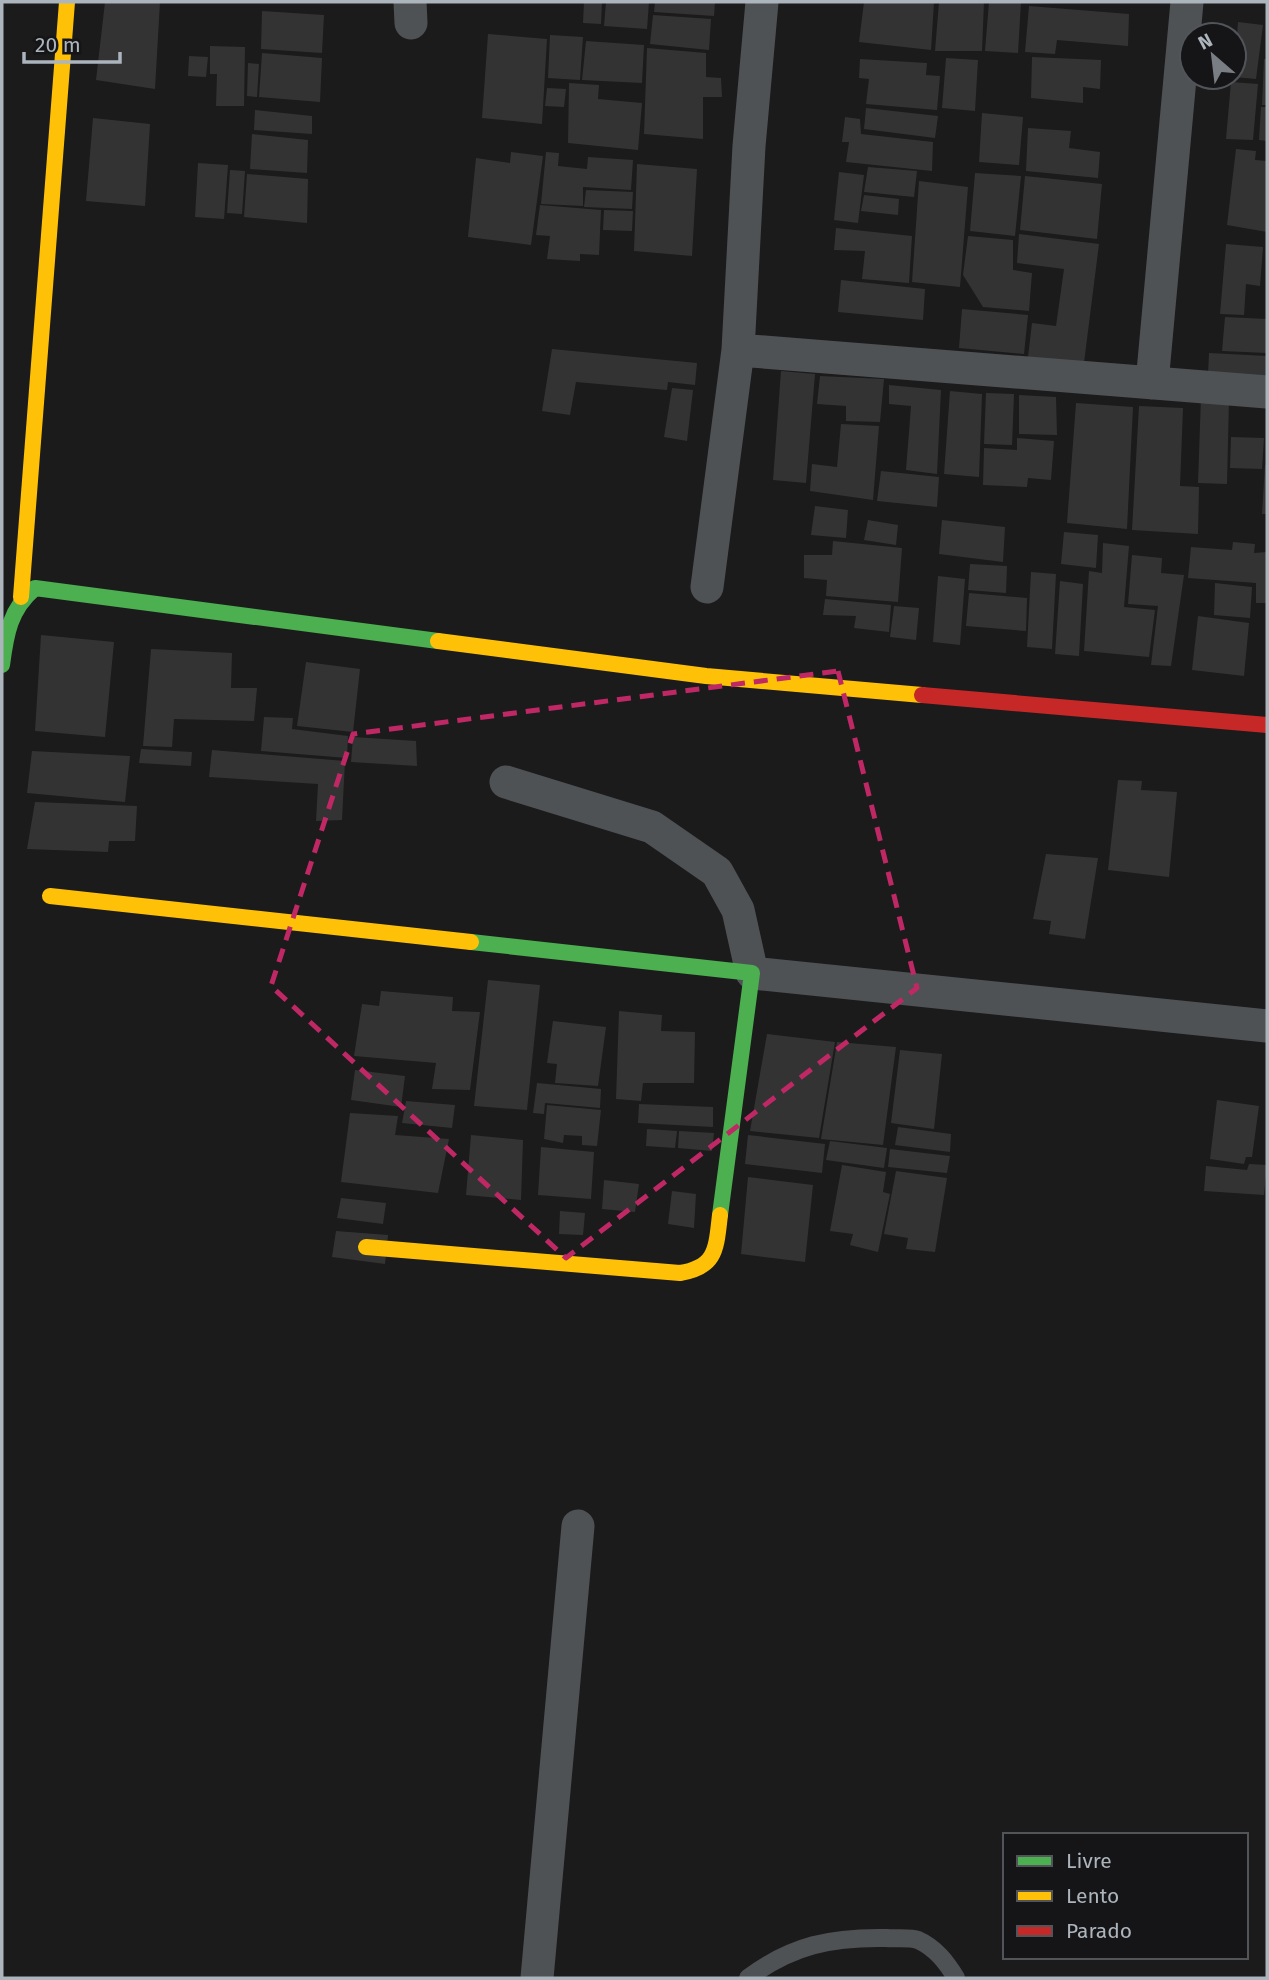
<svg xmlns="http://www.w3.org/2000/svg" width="1269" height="1980" font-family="'Fira Sans',sans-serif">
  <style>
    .building { fill: #333334 }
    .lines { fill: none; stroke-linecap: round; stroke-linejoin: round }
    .lane { stroke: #4f5255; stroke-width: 18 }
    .street { stroke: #4f5255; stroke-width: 33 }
    .fast { stroke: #4caf50; stroke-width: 16 }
    .slow { stroke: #ffc107; stroke-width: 16 }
    .jam { stroke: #c62828; stroke-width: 16 }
    .marked { fill: none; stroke: #c02865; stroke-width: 5; stroke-dasharray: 14 9; stroke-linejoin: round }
  </style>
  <rect width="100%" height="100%" fill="#1b1b1c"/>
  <path class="building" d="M105,2H160L155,89L96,80Z
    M584,2H602L601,24L583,23Z
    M606,2H649L647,29L604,26Z
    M655,2H715L714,16L654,12Z
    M864,2H934L931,50L859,42Z
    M939,2H984L982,51H935Z
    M989,2H1021L1018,53L985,51Z
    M1029,6L1129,14L1128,46L1057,40L1055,54L1025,52Z
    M262,11L324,15L322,53L261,49Z
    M653,15L711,19L709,50L650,44Z
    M1238,22L1263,25L1256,79L1234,77Z
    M488,34L547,39L542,124L482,118Z
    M550,35L583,37L580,80L548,78Z
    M586,41L644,45L642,83L582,80Z
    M210,46L245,47L244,106H216L217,74H210Z
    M647,48L706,53V77L721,78L722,97H703V139L644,134Z
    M262,53L322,58L320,102L259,97Z
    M189,56L208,57L206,77L188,76Z
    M1032,57L1101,60L1100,89L1083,87V103L1031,98Z
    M946,58L978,60L975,111L942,108Z
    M860,59L927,63L926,75L940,76L937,110L866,104L869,79L859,78Z
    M1264,59H1267V105H1262Z
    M248,63L259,64L257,97L247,96Z
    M1231,82L1258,84L1253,140L1226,139Z
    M569,83L599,85L598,99L642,103L638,150L568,143Z
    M547,88L566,89L564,107L545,106Z
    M1261,107H1267V141L1259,140Z
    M866,108L938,116L935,138L864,129Z
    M255,110L312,116V134L254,130Z
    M982,113L1023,117L1019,165L979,162Z
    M845,117L860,119L861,134L933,142L932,171L846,162L849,142H842Z
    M93,118L150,124L145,206L86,201Z
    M1028,128L1071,131L1069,148L1100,152L1098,178L1026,171Z
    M252,134L308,140L307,173L250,169Z
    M1236,149L1256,151L1255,160L1267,161V232L1227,225Z
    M511,152L543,156L531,245L468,237L476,158L510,163Z
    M546,152L559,153L558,166L587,169L588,157L633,160L631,190L583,187V206L541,204Z
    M198,163L228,165L224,219L195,217Z
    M637,164L697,169L692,256L634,251Z
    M868,167L917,171L914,197L864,192Z
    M230,170L245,171L242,214L227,213Z
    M839,172L864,175L858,223L834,220Z
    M975,173L1021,176L1015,236L970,231Z
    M247,174L308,179L307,223L244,217Z
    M1025,176L1102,184L1097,239L1020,230Z
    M919,181L968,187L960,287L912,282Z
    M586,190L633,192L632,209L584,207Z
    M864,195L899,199L898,215L861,211Z
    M540,205L601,210L599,255L580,254V261L547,259L550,236L536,235Z
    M604,210L633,211L632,231L603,230Z
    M836,228L912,236L909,283L862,279L865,251L834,250Z
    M1019,234L1099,244L1084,363L1028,357L1032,323L1056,326L1064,269L1017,263Z
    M968,236L1013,240V270L1032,273L1029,311L983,307L963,275Z
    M1226,244L1263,247L1260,286L1246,284L1244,315L1220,314Z
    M841,280L925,289L923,320L838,312Z
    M962,309L1028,315L1024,354L959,348Z
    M1225,317L1267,319V353L1222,351Z
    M552,349L697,363L695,385L668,382L667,390L576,382L570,415L542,411Z
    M1209,353L1267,356V381L1208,375Z
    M781,371L815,374L806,483L773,480Z
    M820,376L884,379L880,422L846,421V406L817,404Z
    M889,385L941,390L937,474L906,470L911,406L889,404Z
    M672,388L693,390L687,441L664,437Z
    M950,391L982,394L979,477L944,474Z
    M986,393L1014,394L1012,445L984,444Z
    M1019,395L1056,397L1057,435L1019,434Z
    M1201,397L1229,399L1227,484L1198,483Z
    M1076,403L1133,407L1127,529L1067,523Z
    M1139,406L1183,408L1180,486L1199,487L1198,534L1132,530Z
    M841,424L879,426L873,500L810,491L812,464L837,467Z
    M1231,437L1264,438L1262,469L1230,468Z
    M1017,438L1054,441L1051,480L1028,478L1027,487L983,485L984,448L1017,450Z
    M1265,465H1267V514H1262Z
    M881,471L939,477L937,507L877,501Z
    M815,506L848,510L846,538L811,535Z
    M868,520L898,525L896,545L864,540Z
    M942,520L1005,527L1003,562L939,554Z
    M1064,532L1098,535L1096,568L1061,564Z
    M833,541L902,548L898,602L826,596L827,580L804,578V555H832Z
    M1233,542L1255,544L1254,553L1267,552V603H1256V583L1188,578L1191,547L1232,550Z
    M1103,543L1129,546L1124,607L1155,610L1149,657L1084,651L1089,571L1102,573Z
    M1132,555L1162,558L1161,573L1184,575L1171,666L1151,665L1158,606L1128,604Z
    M970,564L1007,566L1006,593L968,590Z
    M1031,572L1056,574L1052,649L1027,647Z
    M938,576L965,579L960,645L933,642Z
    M1060,581L1083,584L1079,656L1055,654Z
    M1215,583L1252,587L1250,618L1214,615Z
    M969,593L1027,598L1026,631L966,626Z
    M825,599L891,605L889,632L854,628L856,616L823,615Z
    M894,606L919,608L916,640L890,637Z
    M1198,616L1249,623L1244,676L1192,670Z
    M41,635L114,642L105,737L35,731Z
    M151,649L232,653L231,688H257L254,721L174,719L172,747L143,746Z
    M306,662L360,669L353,732L297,726Z
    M264,717L293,718L292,729L348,736L347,758L261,751Z
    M353,737L416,741L417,766L351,762Z
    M141,749L192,752L191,766L139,763Z
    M212,750L345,761L342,820L316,821L318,784L209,777Z
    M32,751L130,756L125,802L27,793Z
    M1118,780L1142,781L1141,790L1177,792L1169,877L1108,870Z
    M35,802L137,806L135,841H109L108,852L27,849Z
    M1046,854L1098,858L1085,939L1049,934L1051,921L1033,919Z
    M488,980L540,985L527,1110L474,1106Z
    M381,991L453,997L452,1011L480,1012L470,1090L432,1089L436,1063L354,1056L362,1004L379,1006Z
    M619,1011L662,1015L661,1031L695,1032L694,1083H643L641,1101L616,1099Z
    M553,1021L606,1027L598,1086L555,1083L557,1064L547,1063Z
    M767,1034L835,1042L819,1138L750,1131Z
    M837,1042L896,1047L883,1145L821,1139Z
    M900,1050L942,1054L934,1129L891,1123Z
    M355,1070L405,1076L401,1107L351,1100Z
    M537,1083L601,1089L600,1108L545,1103L544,1114L533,1113Z
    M1217,1100L1259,1106L1252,1157H1246L1244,1164L1210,1159Z
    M406,1101L455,1105L452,1128L402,1123Z
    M639,1104L713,1107V1127L638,1123Z
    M547,1105L601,1110L597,1146L582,1145V1136L564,1135L563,1143L544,1139Z
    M350,1113L398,1116L395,1135L449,1139L438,1193L341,1182Z
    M898,1127L951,1134L950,1152L895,1145Z
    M647,1129L677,1131L675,1148L646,1146Z
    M679,1131L714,1133L712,1151L678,1148Z
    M471,1135L523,1140L521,1200L466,1195Z
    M748,1135L825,1144L822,1173L745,1164Z
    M830,1141L887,1148L884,1168L826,1160Z
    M541,1147L594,1152L591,1199L538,1195Z
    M890,1149L950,1156L947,1173L888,1167Z
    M1249,1164L1267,1165L1264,1195L1204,1191L1206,1166L1247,1170Z
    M842,1165L886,1172L883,1192L890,1194L878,1252L850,1245L853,1234L830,1231Z
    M896,1171L947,1178L935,1252L906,1249L908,1238L884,1234Z
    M748,1177L813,1185L805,1262L741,1254Z
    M604,1180L639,1184L635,1212L602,1209Z
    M672,1191L696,1194L694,1228L668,1224Z
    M341,1198L386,1203L383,1224L337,1218Z
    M560,1211L585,1213L583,1235L559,1234Z
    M336,1231L388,1235L385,1264L332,1257Z"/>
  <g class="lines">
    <path class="lane" d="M748,1978C792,1945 832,1937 886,1938C895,1939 910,1937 918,1940C936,1948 947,1963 956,1978"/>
    <path class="street" d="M410,2L411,23
      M738,350L1267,392
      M1152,383L1187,2
      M707,587L738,350L749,146L762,2
      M506,782L652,827L717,872L738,910L752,973L1267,1026
      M537,1978L578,1526"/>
    <path class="fast" d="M2,665C6,634 10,609 35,588L438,641
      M471,942L752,973L720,1215"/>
    <path class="slow" d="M21,597L67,2
      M438,641L706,676L922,695
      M50,896L471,942
      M366,1247L680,1273C717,1267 716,1248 720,1215"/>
    <path class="jam" d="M922,695L1267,725"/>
  </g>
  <path class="marked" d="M838,671L917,988L566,1258L271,986L353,734Z"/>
  <rect width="1269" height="1980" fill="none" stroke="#acb4bc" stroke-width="7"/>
  <rect x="1003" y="1833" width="245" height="126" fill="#151518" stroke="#51555a" stroke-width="2"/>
  <rect x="1017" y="1856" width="35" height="10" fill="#4caf50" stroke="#51555a" stroke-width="2"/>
  <text x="1066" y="1868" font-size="21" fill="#acb4bc">Livre</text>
  <rect x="1017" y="1891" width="35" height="10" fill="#ffc107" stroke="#51555a" stroke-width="2"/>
  <text x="1066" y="1903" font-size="21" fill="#acb4bc">Lento</text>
  <rect x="1017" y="1926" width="35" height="10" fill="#c62828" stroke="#51555a" stroke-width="2"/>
  <text x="1066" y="1938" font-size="21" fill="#acb4bc">Parado</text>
  <g transform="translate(1213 56) rotate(332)"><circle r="33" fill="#151518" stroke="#51555a" stroke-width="2"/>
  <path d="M0-5L12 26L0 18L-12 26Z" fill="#797e84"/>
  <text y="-10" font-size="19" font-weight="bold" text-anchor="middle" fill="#acb4bc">N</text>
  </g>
  <path d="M24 52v10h96v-10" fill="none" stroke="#acb4bc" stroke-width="3.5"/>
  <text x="35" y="52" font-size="21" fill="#acb4bc" stroke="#151518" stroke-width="5" paint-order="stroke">20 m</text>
</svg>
